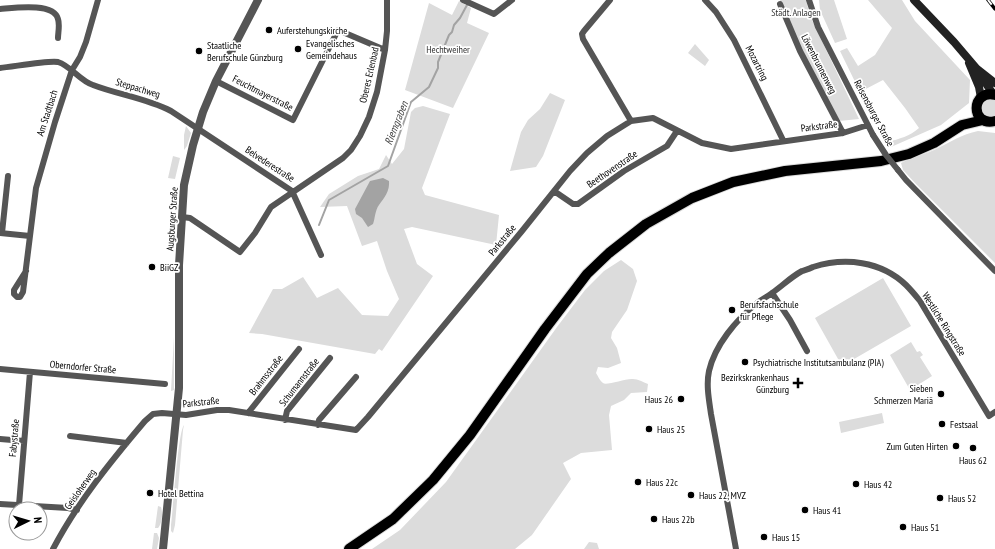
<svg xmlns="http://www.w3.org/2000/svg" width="995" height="549" font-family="'PT Sans Narrow',sans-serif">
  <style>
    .green { fill: #dcdcdc }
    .water { fill: #a3a3a3 }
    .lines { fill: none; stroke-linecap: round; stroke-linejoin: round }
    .stream { stroke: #a3a3a3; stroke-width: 2 }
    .primary-casing { stroke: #dbdbdb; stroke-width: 12 }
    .minor { stroke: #555; stroke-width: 6 }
    .tertiary { stroke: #555; stroke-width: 8 }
    .secondary { stroke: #222; stroke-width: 8 }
    .primary { stroke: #000; stroke-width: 10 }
    .rail-casing { stroke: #000; stroke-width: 3.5 }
    .rail { stroke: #fff; stroke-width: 2; stroke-dasharray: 6; stroke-linecap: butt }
    .minor-bridge { stroke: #555; stroke-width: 6 }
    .poi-dot { fill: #000; stroke: #fff; stroke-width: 1.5 }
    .labels { text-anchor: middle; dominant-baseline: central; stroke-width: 3.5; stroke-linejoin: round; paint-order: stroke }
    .park-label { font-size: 10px; fill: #333; stroke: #fff }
    .poi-label { font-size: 10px; fill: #000; stroke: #fff; text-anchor: start }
    .street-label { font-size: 10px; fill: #000; stroke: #fff }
    .water-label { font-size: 11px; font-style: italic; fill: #444; stroke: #fff }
  </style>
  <rect width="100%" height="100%" fill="#fff"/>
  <path class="green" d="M780,0H806L810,16L859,119L839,121L785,18Z
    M819,0H834L847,39L835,43L820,10Z
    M868,0H902L915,21L970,80L969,103L941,125L891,147L888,142C899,139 910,136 919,128L905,108L883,80L860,92L840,51L847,48L858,66L875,55L892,28Z
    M459,1L471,8L467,23L489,33L453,108L405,90L429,3L452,15Z
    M695,44L709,60L705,66L688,53Z
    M550,93L565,100L543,156L536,167L510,171L521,132L528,120L540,109Z
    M986,99H995V118L985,116C980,109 980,106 986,99Z
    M423,106L450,114L422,188L425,195L499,215L496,245L412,227L404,229L417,264L433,276L382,351L379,349L375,354L262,334L249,333L273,289H282L303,277L317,298L338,288L362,315L388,316L399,299L387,271L377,241L362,246L347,206L320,207L329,194L358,176L379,169L386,155L392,164L404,149L411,112L415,108Z
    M186,126L191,133L187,146L184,150V135Z
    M978,131L995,133V263L916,184L903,170L901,163C912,157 923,155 934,150C949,143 962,134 978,131Z
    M173,156L180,158L175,179L168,178Z
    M621,260L633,269L637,281L627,310L612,332L611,338L617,348L621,363L608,368L598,367L596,373C598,376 600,381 603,383C606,386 626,378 633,379C638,379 643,382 648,384L647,392L631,393L624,400L611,406L609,415L612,450L581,453L563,463L571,479L532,535L515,549H372L400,530L446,482L557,327L585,290L604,271Z
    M883,278L911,326L842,366L815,318Z
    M174,337V390L171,391Z
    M911,342L917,352L920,351L923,355L920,357L932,376L910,390L890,355Z
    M882,413L884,423L841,433L839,422Z
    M184,425L183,430L175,525L173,533L171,531V525C173,510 178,432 184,425Z
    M158,506L161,507C163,513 162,524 158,528H155Z
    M154,533H157L159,538L157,549H152Z
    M589,542L597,543L599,549H584Z"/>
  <path class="water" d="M383,178L389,181C390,191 384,198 379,205C375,210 375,219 373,224L368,227L362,218L356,214L355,209L370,181Z"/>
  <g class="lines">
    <path class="stream" d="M319,225L329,200L388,166L411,102L429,87L438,68V62L449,35L452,32L454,25L460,18L467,5"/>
    <g class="primary-casing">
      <path id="primary" d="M995,95C971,89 970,127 995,121
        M349,549L393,519L433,480L470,435L545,329L587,274L609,253L646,224L692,198L733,182L785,171L881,161L909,154L934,143L962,125L983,120"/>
    </g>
    <path class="minor" d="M463,0L494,14L512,0
      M610,0L584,31L582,34L583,39L631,121
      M705,0L716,12L734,40L783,140
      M809,0L818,27L873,135
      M780,4L800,51L843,133
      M0,9C13,8 54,2 58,19C60,25 58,33 58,38
      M0,68C12,67 49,60 58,62C71,66 80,81 93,85C119,95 146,98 171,111L292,191L321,255
      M216,81L293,120L338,30L385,50
      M898,170L906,180L995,271
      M554,191L573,204H578L624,171L667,146L677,131
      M182,217L190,218L240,252L255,233L271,207L343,158L351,150L360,136L369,117L377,92L385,50L387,31V0
      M0,233L30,236
      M2,233L8,176
      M26,271L14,290V294L17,297H20L23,292L36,188L55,122L72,70L80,57L86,42L98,0
      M772,293L790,320L807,351
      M0,369L165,384
      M248,413L299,349
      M285,420L287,411L330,358
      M318,425L319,420L356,377
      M70,436L127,443
      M0,439L24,441
      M0,504L68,508L77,510
      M19,505L30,372
      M53,549C77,503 111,461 145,421L153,414L162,413L186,415L217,410H229L356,430L368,417L522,231L570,171L587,153L607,136L631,121L653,118L702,143L731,149L843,133L868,125
      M736,549L711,414C709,400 706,385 709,371C715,345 736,320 757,303C762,299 767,297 772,293C782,286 791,277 802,271C805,270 809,269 813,267C845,257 881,261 906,285C911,290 916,296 920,301L989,416L995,412"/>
    <path class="tertiary" d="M163,549L179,388V265L184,185L193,145L203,112L216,81L258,0"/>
    <path class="secondary" d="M914,0L954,42L977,69L995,83
      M969,63L979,87L981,98
      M979,73L993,94"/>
    <use href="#primary" class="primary"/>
    <g class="rail-casing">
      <path id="rail" d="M988,0L995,9"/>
    </g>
    <use href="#rail" class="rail"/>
    <path class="minor-bridge" d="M873,135L886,155L898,170"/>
  </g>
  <g class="poi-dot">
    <circle cx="269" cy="30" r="4"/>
    <circle cx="298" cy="49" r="4"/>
    <circle cx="199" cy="51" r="4"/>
    <circle cx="152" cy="267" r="4"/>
    <circle cx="732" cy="310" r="4"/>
    <circle cx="745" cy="362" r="4"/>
    <path d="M796 377h4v4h4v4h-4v4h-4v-4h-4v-4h4z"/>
    <circle cx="941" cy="394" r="4"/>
    <circle cx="681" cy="399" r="4"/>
    <circle cx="942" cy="424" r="4"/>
    <circle cx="649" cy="429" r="4"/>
    <circle cx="956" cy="446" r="4"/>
    <circle cx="973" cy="448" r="4"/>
    <circle cx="638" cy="482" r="4"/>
    <circle cx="856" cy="484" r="4"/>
    <circle cx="150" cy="493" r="4"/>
    <circle cx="691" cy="495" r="4"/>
    <circle cx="940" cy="498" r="4"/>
    <circle cx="805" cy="510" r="4"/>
    <circle cx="654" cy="519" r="4"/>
    <circle cx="903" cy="527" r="4"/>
    <circle cx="764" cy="537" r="4"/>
  </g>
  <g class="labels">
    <g class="park-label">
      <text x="796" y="12">Städt. Anlagen</text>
      <text x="448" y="49">Hechtweiher</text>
    </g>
    <g class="poi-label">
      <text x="277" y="30">Auferstehungskirche</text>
      <text x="306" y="43">Evangelisches<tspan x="306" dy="12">Gemeindehaus</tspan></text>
      <text x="207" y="45">Staatliche<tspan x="207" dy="12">Berufschule Günzburg</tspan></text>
      <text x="160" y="267">BiiGZ</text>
      <text x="740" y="304">Berufsfachschule<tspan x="740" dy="12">für Pflege</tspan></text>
      <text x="753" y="362">Psychiatrische Institutsambulanz (PIA)</text>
      <text x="789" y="377" text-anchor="end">Bezirkskrankenhaus<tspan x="789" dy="12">Günzburg</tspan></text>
      <text x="933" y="388" text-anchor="end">Sieben<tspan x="933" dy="12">Schmerzen Mariä</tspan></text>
      <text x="673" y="399" text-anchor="end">Haus 26</text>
      <text x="950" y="424">Festsaal</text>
      <text x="657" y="429">Haus 25</text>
      <text x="948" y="446" text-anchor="end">Zum Guten Hirten</text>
      <text x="973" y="460" text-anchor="middle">Haus 62</text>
      <text x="646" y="482">Haus 22c</text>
      <text x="864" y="484">Haus 42</text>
      <text x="158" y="493">Hotel Bettina</text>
      <text x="699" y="495">Haus 22, MVZ</text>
      <text x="948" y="498">Haus 52</text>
      <text x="813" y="510">Haus 41</text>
      <text x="662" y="519">Haus 22b</text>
      <text x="911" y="527">Haus 51</text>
      <text x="772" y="537">Haus 15</text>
    </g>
    <g class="street-label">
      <text transform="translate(757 63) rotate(63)">Mozartring</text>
      <text transform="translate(819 64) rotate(63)">Löwenbrunnenweg</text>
      <text transform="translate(369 75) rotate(-77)">Oberes Erlenbad</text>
      <text transform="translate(138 88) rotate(17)">Steppachweg</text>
      <text transform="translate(263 93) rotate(27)">Feuchtmayerstraße</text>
      <text transform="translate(47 113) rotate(-72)">Am Stadtbach</text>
      <text transform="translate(874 113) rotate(62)">Reisensburger Straße</text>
      <text transform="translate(819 126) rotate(-7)">Parkstraße</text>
      <text transform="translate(270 164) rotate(33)">Belvederestraße</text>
      <text transform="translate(612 169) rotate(-34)">Beethovenstraße</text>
      <text transform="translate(172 219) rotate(-86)">Augsburger Straße</text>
      <text transform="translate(502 240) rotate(-51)">Parkstraße</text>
      <text transform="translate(944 324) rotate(58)">Westliche Ringstraße</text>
      <text transform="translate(83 367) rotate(5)">Oberndorfer Straße</text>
      <text transform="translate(266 375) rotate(-52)">Brahmsstraße</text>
      <text transform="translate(299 382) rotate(-52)">Schumannstraße</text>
      <text transform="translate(201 402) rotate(-6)">Parkstraße</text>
      <text transform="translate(14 438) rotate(-85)">Fabystraße</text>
      <text transform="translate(80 489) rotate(-55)">Geisloherweg</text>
    </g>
    <g class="water-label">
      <text transform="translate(396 123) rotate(-68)">Riemgraben</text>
    </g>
  </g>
  <g transform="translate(28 521) rotate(85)"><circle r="19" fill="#ffffff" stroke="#999999"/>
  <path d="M0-3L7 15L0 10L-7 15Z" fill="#000000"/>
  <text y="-6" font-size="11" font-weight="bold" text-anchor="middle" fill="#000000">N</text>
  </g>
</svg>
